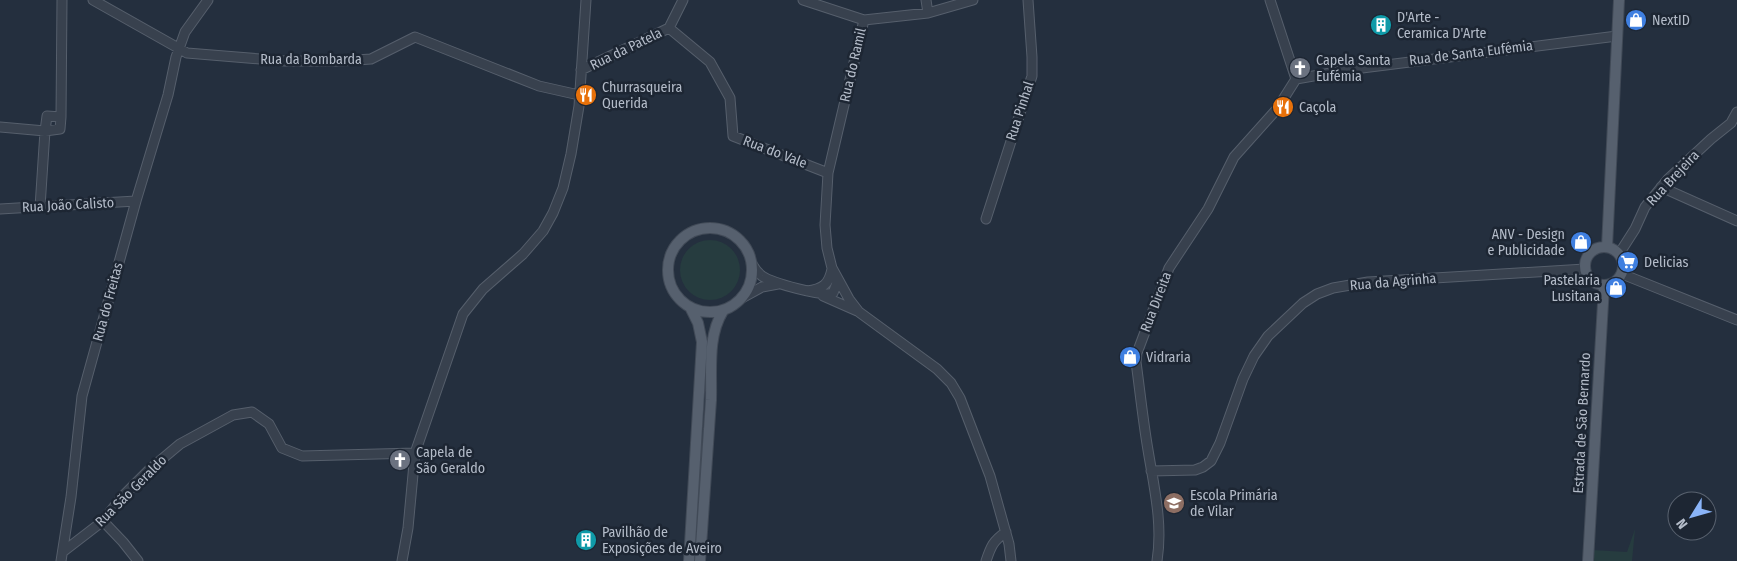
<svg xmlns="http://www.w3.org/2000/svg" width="1737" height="561" font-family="'Fira Sans Condensed',sans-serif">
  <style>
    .green { fill: #263c3f }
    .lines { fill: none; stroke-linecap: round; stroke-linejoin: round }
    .minor-casing { stroke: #565f6c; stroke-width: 11 }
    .major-casing { stroke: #414a57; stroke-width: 12 }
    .minor { stroke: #38414e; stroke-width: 9 }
    .major { stroke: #56606e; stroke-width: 10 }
    .labels { text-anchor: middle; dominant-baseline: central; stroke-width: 5; stroke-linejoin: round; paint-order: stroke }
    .poi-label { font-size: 14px; fill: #b4bcc9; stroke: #1d2633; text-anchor: start }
    .street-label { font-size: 14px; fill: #b4bcc9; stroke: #1d2633 }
  </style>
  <rect width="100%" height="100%" fill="#242f3e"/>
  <path class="green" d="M680 270a30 30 0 1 1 60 0a30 30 0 1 1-60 0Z
    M1635,529L1632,561H1592V550L1627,552Z"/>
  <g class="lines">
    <g class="minor-casing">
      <path id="minor" d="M93,0L187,53L285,61H342L371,59L415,37L539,86L579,95
        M803,0L864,20
        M926,0L928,13
        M973,0L928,13L864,20L828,173L825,225L827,248L832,268L849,299L859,312L937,369L951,383L960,398L990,476L1009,544L1011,561
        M1270,0L1296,79
        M669,28L710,62L730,98L733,136L828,173
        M581,70L669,28L683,0
        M1296,79L1354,69L1617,36
        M61,117L47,116L45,131L60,129L61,117L62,0
        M0,127L45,131L40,207
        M1661,187L1737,221
        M0,209L136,201
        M986,219L1032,76V57L1028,0
        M1619,254L1635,229L1645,207L1668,179L1711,139L1731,123L1737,112
        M752,264C755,269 758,273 762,276C772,283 823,297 833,293L837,283L835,277
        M1622,274L1737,320
        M807,291C823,289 829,284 832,269
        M823,296L857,311
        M742,298L762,287L778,284
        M1151,471L1195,470L1203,467L1211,461L1220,443L1243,379L1254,356L1268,336L1303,303L1317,294L1333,288L1368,282L1585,269
        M103,521L123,542L138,561
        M64,551L103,521L121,498L149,470L180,444L233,415L252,412L269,424L282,448L302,456L415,453
        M61,561L71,497L82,396L136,201L168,95L176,57L185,32L208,0
        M402,561L408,528L415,453L463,314L483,289L523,254L543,231L553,213L563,188L571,154L579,106L586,0
        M986,561C991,546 993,541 1006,532
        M1157,561C1163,524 1154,487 1148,450C1143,421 1140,391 1136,362L1137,353L1169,268L1208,209L1234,157L1277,109L1296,79"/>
    </g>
    <g class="major-casing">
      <path id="major" d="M668 270a42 42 0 1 1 84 0a42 42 0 1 1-84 0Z
        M1585 266a19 19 0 1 1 38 0a19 19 0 1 1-38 0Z
        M1607,247L1619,0
        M689,561L702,342L698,323L690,307
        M700,561C704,507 707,454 711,400C712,370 707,337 723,311
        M1588,561L1604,286"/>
    </g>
    <use href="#minor" class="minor"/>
    <use href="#major" class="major"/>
  </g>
  <defs>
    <g id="shop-disc" transform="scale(1.125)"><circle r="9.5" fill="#3f7fe0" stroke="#1d2633"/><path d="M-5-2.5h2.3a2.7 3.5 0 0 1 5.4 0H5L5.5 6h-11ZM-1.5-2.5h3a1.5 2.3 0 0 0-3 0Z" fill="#fff"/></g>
    <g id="building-disc" transform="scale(1.125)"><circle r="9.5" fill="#0f9aa8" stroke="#1d2633"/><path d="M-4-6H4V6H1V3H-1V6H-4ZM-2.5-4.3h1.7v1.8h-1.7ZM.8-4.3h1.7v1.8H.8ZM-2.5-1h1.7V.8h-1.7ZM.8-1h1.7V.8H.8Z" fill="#fff"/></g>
    <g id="church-disc" transform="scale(1.125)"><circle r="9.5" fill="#6b7280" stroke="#1d2633"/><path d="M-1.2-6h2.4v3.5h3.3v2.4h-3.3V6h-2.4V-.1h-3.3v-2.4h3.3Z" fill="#fff"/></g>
    <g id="restaurant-disc" transform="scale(1.125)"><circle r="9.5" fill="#e8710a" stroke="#1d2633"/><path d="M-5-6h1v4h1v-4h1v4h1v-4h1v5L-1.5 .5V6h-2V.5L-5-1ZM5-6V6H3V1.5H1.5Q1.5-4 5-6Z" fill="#fff"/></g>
    <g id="supermarket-disc" transform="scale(1.125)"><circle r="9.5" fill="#3f7fe0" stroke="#1d2633"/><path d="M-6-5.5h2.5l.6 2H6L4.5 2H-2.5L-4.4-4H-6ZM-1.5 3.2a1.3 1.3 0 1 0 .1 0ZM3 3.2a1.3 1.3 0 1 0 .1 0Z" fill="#fff"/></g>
    <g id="school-disc" transform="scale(1.125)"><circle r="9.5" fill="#8d6e63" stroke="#1d2633"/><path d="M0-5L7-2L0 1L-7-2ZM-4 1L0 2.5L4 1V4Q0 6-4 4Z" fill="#fff"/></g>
  </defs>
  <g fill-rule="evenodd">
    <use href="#shop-disc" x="1636" y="20"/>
    <use href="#building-disc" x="1381" y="25"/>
    <use href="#church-disc" x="1300" y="68"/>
    <use href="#restaurant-disc" x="586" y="95"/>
    <use href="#restaurant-disc" x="1283" y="107"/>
    <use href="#shop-disc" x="1581" y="242"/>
    <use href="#supermarket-disc" x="1628" y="262"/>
    <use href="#shop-disc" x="1616" y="288"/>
    <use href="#shop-disc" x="1130" y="357"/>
    <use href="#church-disc" x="400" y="460"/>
    <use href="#school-disc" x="1174" y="503"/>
    <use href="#building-disc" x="586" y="540"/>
  </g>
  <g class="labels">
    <g class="poi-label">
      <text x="1397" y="17">D'Arte -<tspan x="1397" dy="16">Ceramica D'Arte</tspan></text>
      <text x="1652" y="20">NextID</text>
      <text x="1316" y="60">Capela Santa<tspan x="1316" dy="16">Eufémia</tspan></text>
      <text x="602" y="87">Churrasqueira<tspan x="602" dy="16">Querida</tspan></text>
      <text x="1299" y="107">Caçola</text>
      <text x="1565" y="234" text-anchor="end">ANV - Design<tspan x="1565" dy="16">e Publicidade</tspan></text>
      <text x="1644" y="262">Delicias</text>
      <text x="1600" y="280" text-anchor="end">Pastelaria<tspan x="1600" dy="16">Lusitana</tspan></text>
      <text x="1146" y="357">Vidraria</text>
      <text x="416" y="452">Capela de<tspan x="416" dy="16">São Geraldo</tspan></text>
      <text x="1190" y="495">Escola Primária<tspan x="1190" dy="16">de Vilar</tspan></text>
      <text x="602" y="532">Pavilhão de<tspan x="602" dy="16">Exposições de Aveiro</tspan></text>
    </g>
    <g class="street-label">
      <text transform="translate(626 49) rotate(-26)">Rua da Patela</text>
      <text transform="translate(1471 53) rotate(-7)">Rua de Santa Eufémia</text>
      <text x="311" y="59">Rua da Bombarda</text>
      <text transform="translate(853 65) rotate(-77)">Rua do Ramil</text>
      <text transform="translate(1020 111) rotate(-72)">Rua Pinhal</text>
      <text transform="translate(775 152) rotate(21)">Rua do Vale</text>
      <text transform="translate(1673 178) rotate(-47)">Rua Brejeira</text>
      <text transform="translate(68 205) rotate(-3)">Rua João Calisto</text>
      <text transform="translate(1393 282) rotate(-5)">Rua da Agrinha</text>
      <text transform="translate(108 302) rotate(-75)">Rua do Freitas</text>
      <text transform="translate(1156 302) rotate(-69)">Rua Direita</text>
      <text transform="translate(1582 423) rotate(-87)">Estrada de São Bernardo</text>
      <text transform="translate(131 491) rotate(-45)">Rua São Geraldo</text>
    </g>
  </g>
  <g transform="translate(1692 516) rotate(233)"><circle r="24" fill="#1d2633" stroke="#59626f"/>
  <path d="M0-4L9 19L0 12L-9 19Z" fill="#8ab4f8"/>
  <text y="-8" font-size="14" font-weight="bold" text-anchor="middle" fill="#b4bcc9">N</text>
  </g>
</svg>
